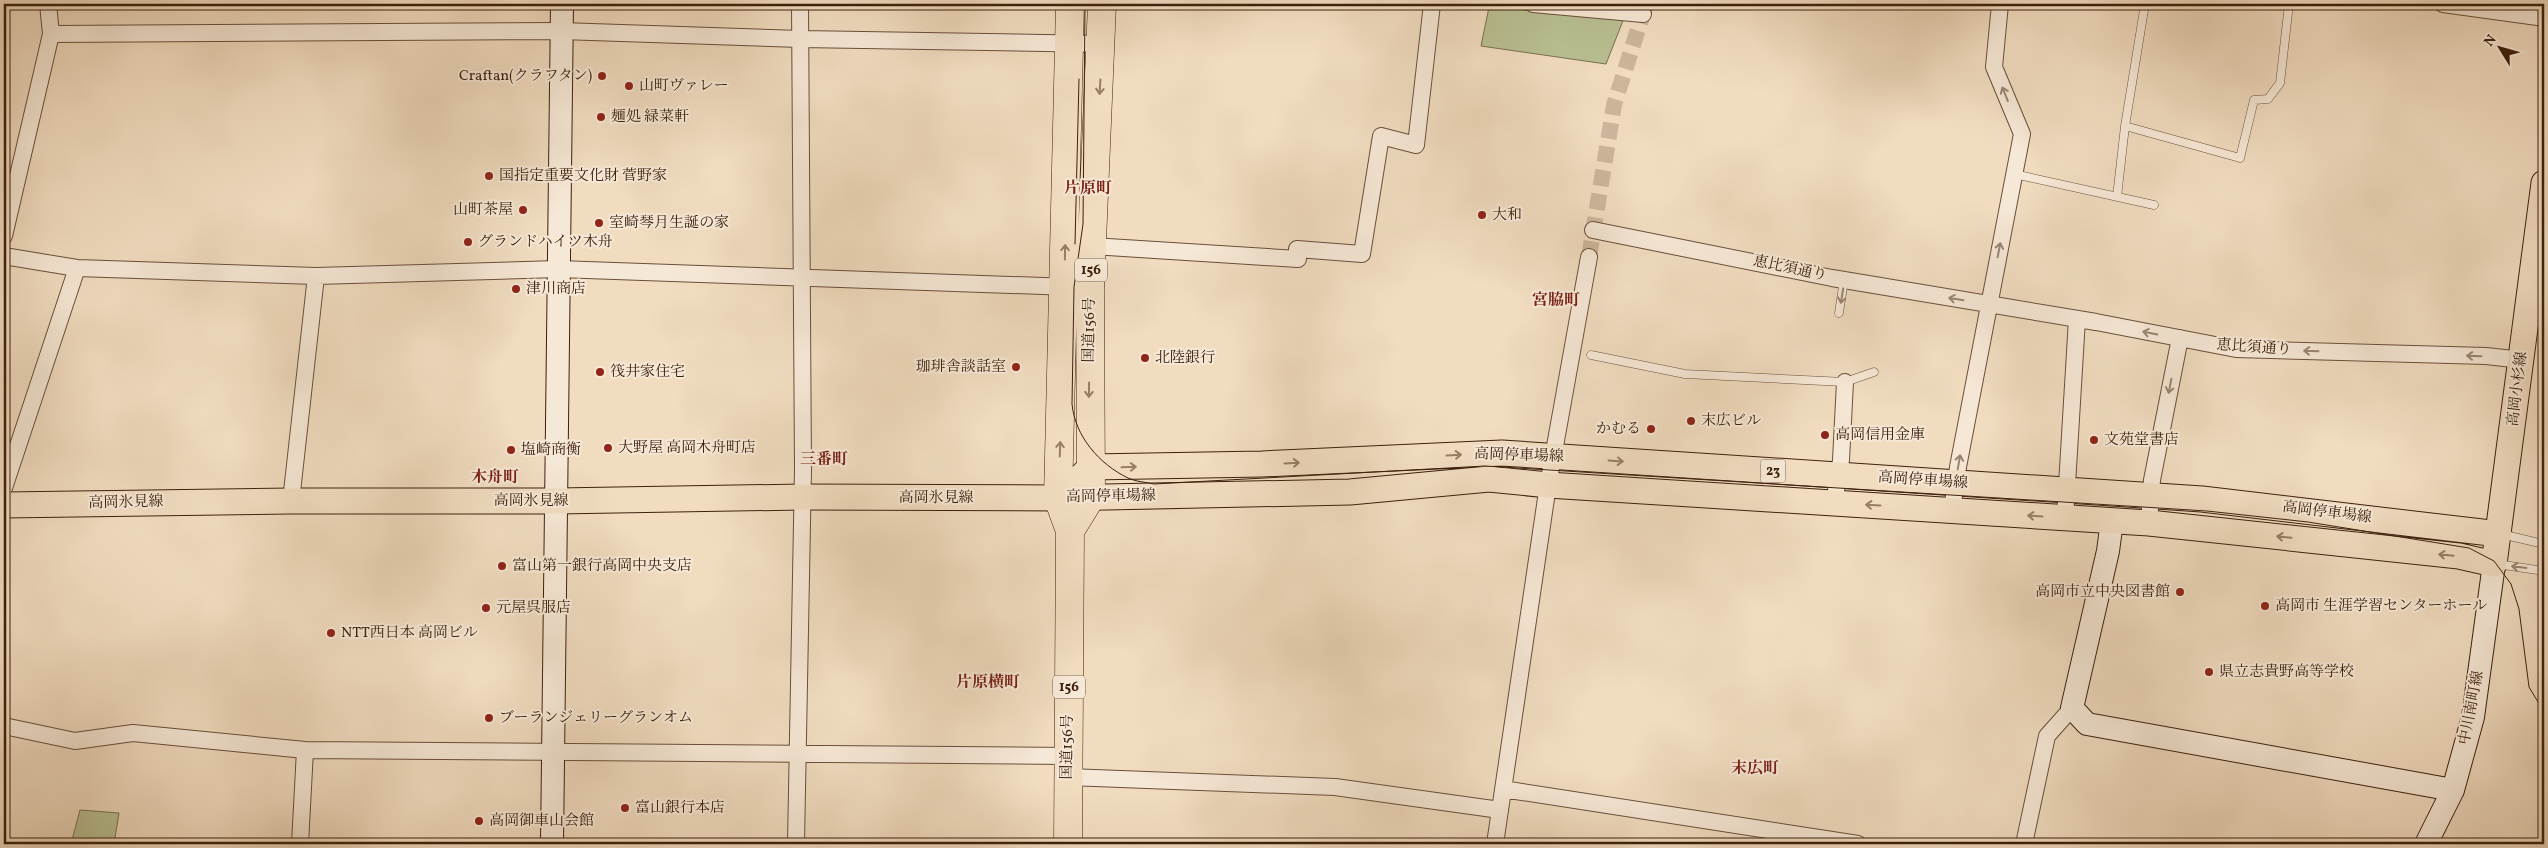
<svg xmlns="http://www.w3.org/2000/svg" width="2548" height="848" font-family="Vollkorn,'Noto Serif JP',serif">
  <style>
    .green { fill: #b9c093; stroke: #7b7050 }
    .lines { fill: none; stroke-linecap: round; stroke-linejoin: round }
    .street-tunnel { stroke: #cdb69c; stroke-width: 16; stroke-dasharray: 16 8; stroke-linecap: butt }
    .lane-casing { stroke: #6a4f3a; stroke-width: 9 }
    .street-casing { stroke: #6a4f3a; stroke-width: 18 }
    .secondary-casing { stroke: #3d200d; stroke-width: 24 }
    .primary-casing { stroke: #3d200d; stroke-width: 27 }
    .highway-casing { stroke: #3d200d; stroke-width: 29 }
    .lane { stroke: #f6e8d6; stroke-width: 8 }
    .street { stroke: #f6e8d6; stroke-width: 16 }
    .secondary { stroke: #f6e8d6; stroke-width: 22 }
    .primary { stroke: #f1dcc0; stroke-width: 25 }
    .highway { stroke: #f1dcc0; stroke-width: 28 }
    .tram { stroke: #3d200d; stroke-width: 1 }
    .oneway { stroke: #977e66 }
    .oneway2 { stroke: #9a8472 }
    .poi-dot { fill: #8f2418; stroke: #f6e8d6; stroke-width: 2 }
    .labels { text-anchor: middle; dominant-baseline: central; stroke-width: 4; stroke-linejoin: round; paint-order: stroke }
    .shield { fill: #f6e8d6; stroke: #745c49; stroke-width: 1 }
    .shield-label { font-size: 14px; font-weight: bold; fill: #3d200d }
    .poi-label { font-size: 15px; fill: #3d200d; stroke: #f6e8d6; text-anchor: start }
    .street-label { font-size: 15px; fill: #3d200d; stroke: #f6e8d6 }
    .neighbourhood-label { font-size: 16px; font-weight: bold; fill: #7a1f14; stroke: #f6e8d6 }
  </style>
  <rect width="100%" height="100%" fill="#f1dcc0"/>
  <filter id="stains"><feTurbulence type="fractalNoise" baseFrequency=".004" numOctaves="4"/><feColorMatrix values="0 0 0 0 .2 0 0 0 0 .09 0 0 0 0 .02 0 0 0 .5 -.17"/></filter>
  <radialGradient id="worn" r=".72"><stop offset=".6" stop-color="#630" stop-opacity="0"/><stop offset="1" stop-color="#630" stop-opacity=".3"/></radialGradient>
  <path class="green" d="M1489,7L1624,18L1606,64L1481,46Z
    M80,810L119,813L114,844H71Z"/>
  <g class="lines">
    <path class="street-tunnel" d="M1589,257L1614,105L1646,4"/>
    <g class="lane-casing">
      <path id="lane" d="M2125,126L2240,158L2254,100L2268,99L2280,83L2289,4
        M2014,174L2154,205
        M2117,197L2125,126L2145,4
        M1839,313L1844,280
        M1591,355L1685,374L1845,382L1874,372
        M2501,534L2544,544
        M2497,564L2544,571"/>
    </g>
    <g class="street-casing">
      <path id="street" d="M1533,4L1643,14
        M2443,4L2544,18
        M51,34L561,31L801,39L1102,44
        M1593,230L1832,278L2096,322L2236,349L2486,356L2522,360
        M4,236L51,34L48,4
        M1092,246L1298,259L1297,249L1362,254L1381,136L1416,145L1432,4
        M4,256L77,268L316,276L558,269L1070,287
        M4,488L77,268
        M291,501L316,276
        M1834,503L1841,460L1845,382
        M1952,510L1958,467L2022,134L1994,67L2000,4
        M2065,518L2077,319
        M2149,523L2152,480L2180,338
        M4,726L75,741L133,733L305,750L1068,756
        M1068,777L1335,787L1500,810
        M1503,789L1858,844
        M300,844L305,750
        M796,844L803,469L800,4
        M1495,844L1548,485L1589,257
        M2024,844L2047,736L2072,708"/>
    </g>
    <g class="secondary-casing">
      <path id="secondary" d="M2112,521L2108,551L2072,708L2087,724L2453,790
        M552,844L562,4
        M2426,844L2453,790L2473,717L2494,564"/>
    </g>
    <g class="primary-casing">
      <path id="primary" d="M1076,481L1091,467L1262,464L1502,453L2202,499L2499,534
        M4,505L291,501H557L802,497L1058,498L1350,492L1489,479L1548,485L2149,523L2459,556L2494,564L2544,183"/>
    </g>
    <g class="highway-casing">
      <path id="highway" d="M1070,531L1091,497L1090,288L1102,4
        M1068,844L1070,531L1058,498L1070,4"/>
    </g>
    <use href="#lane" class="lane"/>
    <use href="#street" class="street"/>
    <use href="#secondary" class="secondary"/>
    <use href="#primary" class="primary"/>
    <use href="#highway" class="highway"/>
    <path class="tram" d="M1085,4L1083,224L1074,287L1072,404C1075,436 1099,464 1128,478C1136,482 1146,482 1154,484L1485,466L2207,511L2308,522L2469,548L2494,561L2511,584L2519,609L2529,687L2544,712
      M1075,244L1079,79"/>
  </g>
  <defs><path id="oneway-shaft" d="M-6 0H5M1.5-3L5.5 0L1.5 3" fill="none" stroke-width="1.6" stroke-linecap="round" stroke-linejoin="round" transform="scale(1.25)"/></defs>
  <g class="oneway">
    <use href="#oneway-shaft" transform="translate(1100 87) rotate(93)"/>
    <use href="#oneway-shaft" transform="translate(1065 252) rotate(-89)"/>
    <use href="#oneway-shaft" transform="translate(1089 390) rotate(91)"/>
    <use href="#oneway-shaft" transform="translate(1060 449) rotate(-88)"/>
    <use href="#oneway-shaft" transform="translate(1454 455) rotate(-3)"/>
    <use href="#oneway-shaft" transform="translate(1616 461) rotate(4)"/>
    <use href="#oneway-shaft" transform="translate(1292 463) rotate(-3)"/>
    <use href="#oneway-shaft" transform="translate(1129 467) rotate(-2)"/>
    <use href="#oneway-shaft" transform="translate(1873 505) rotate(-177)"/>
    <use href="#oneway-shaft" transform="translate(2035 516) rotate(-176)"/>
    <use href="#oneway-shaft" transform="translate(2284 537) rotate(-174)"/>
    <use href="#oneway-shaft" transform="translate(2446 555) rotate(-174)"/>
  </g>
  <g class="oneway2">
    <use href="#oneway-shaft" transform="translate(2005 94) rotate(-112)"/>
    <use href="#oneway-shaft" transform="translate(1999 250) rotate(-79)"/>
    <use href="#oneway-shaft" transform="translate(1842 296) rotate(99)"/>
    <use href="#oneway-shaft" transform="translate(1956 299) rotate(-170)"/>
    <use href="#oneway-shaft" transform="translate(2150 333) rotate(-169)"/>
    <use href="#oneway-shaft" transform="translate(2311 351) rotate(-178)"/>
    <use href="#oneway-shaft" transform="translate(2474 356) rotate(-178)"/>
    <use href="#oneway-shaft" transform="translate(2170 386) rotate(101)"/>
    <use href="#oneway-shaft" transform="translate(1959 462) rotate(-80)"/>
    <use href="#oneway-shaft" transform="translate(2519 567) rotate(-173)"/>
  </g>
  <g class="poi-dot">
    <circle cx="602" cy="76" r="5"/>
    <circle cx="629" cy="86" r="5"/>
    <circle cx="601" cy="117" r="5"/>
    <circle cx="489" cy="176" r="5"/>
    <circle cx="523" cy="210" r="5"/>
    <circle cx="1482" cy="215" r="5"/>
    <circle cx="599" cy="223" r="5"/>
    <circle cx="468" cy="242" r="5"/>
    <circle cx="516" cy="289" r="5"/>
    <circle cx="1145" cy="358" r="5"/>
    <circle cx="1016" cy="367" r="5"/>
    <circle cx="600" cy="372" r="5"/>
    <circle cx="1691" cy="421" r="5"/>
    <circle cx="1651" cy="429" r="5"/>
    <circle cx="1825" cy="435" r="5"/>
    <circle cx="2094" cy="440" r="5"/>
    <circle cx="608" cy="448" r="5"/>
    <circle cx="511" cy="450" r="5"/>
    <circle cx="502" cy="566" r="5"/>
    <circle cx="2180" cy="592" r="5"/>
    <circle cx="2265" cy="606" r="5"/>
    <circle cx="486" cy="608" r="5"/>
    <circle cx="331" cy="633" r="5"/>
    <circle cx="2209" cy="672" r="5"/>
    <circle cx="489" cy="718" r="5"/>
    <circle cx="625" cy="808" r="5"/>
    <circle cx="479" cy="821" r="5"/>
  </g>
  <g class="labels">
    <g class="shield">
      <rect x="1075" y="258.5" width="32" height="23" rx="4"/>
      <rect x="1760.5" y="459.5" width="25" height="23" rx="4"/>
      <rect x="1053" y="675.5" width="32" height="23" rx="4"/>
    </g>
    <g class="shield-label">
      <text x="1091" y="270">156</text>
      <text x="1773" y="471">23</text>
      <text x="1069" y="687">156</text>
    </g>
    <g class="poi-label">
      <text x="592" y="76" text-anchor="end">Craftan(クラフタン)</text>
      <text x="639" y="86">山町ヴァレー</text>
      <text x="611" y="117">麺処 緑菜軒</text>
      <text x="499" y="176">国指定重要文化財 菅野家</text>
      <text x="513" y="210" text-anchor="end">山町茶屋</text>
      <text x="1492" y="215">大和</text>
      <text x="609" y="223">室崎琴月生誕の家</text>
      <text x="478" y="242">グランドハイツ木舟</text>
      <text x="526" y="289">津川商店</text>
      <text x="1155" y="358">北陸銀行</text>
      <text x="1006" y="367" text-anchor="end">珈琲舎談話室</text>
      <text x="610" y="372">筏井家住宅</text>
      <text x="1701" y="421">末広ビル</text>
      <text x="1641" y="429" text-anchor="end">かむる</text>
      <text x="1835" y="435">高岡信用金庫</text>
      <text x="2104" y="440">文苑堂書店</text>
      <text x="618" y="448">大野屋 高岡木舟町店</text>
      <text x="521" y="450">塩崎商衡</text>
      <text x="512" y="566">富山第一銀行高岡中央支店</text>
      <text x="2170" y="592" text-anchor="end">高岡市立中央図書館</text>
      <text x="2275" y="606">高岡市 生涯学習センターホール</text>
      <text x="496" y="608">元屋呉服店</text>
      <text x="341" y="633">NTT西日本 高岡ビル</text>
      <text x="2219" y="672">県立志貴野高等学校</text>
      <text x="499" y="718">ブーランジェリーグランオム</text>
      <text x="635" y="808">富山銀行本店</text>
      <text x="489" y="821">高岡御車山会館</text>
    </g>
    <g class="street-label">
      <text transform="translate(1790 269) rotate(12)">恵比須通り</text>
      <text transform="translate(1090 330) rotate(-89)">国道156号</text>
      <text transform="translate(2254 348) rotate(4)">恵比須通り</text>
      <text transform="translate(2518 389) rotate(-83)">高岡小杉線</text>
      <text transform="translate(1519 456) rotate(2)">高岡停車場線</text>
      <text transform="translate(1923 481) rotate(4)">高岡停車場線</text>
      <text transform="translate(1111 497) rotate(-1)">高岡停車場線</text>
      <text x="936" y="498">高岡氷見線</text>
      <text x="531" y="501">高岡氷見線</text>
      <text transform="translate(126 503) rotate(-1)">高岡氷見線</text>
      <text transform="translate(2327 513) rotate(7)">高岡停車場線</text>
      <text transform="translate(2472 708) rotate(-79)">中川南町線</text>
      <text transform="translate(1068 747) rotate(-89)">国道156号</text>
    </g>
    <g class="neighbourhood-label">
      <text x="1088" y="189">片原町</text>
      <text x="1556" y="301">宮脇町</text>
      <text x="824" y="460">三番町</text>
      <text x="495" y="478">木舟町</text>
      <text x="988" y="683">片原横町</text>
      <text x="1755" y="769">末広町</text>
    </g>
  </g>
  <rect width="2548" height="848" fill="none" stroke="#f1dcc0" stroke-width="20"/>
  <rect x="5" y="5" width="2538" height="838" fill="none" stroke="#3d200d" stroke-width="2.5"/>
  <rect x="10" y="10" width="2528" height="828" fill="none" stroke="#3d200d"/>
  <g transform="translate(2500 48) rotate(307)" stroke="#f6e8d6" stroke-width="4" paint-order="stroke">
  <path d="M0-4L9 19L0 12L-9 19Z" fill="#3d200d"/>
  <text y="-8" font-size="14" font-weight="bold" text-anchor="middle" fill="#3d200d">N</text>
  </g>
  <rect width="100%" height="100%" filter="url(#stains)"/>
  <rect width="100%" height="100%" fill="url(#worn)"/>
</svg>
